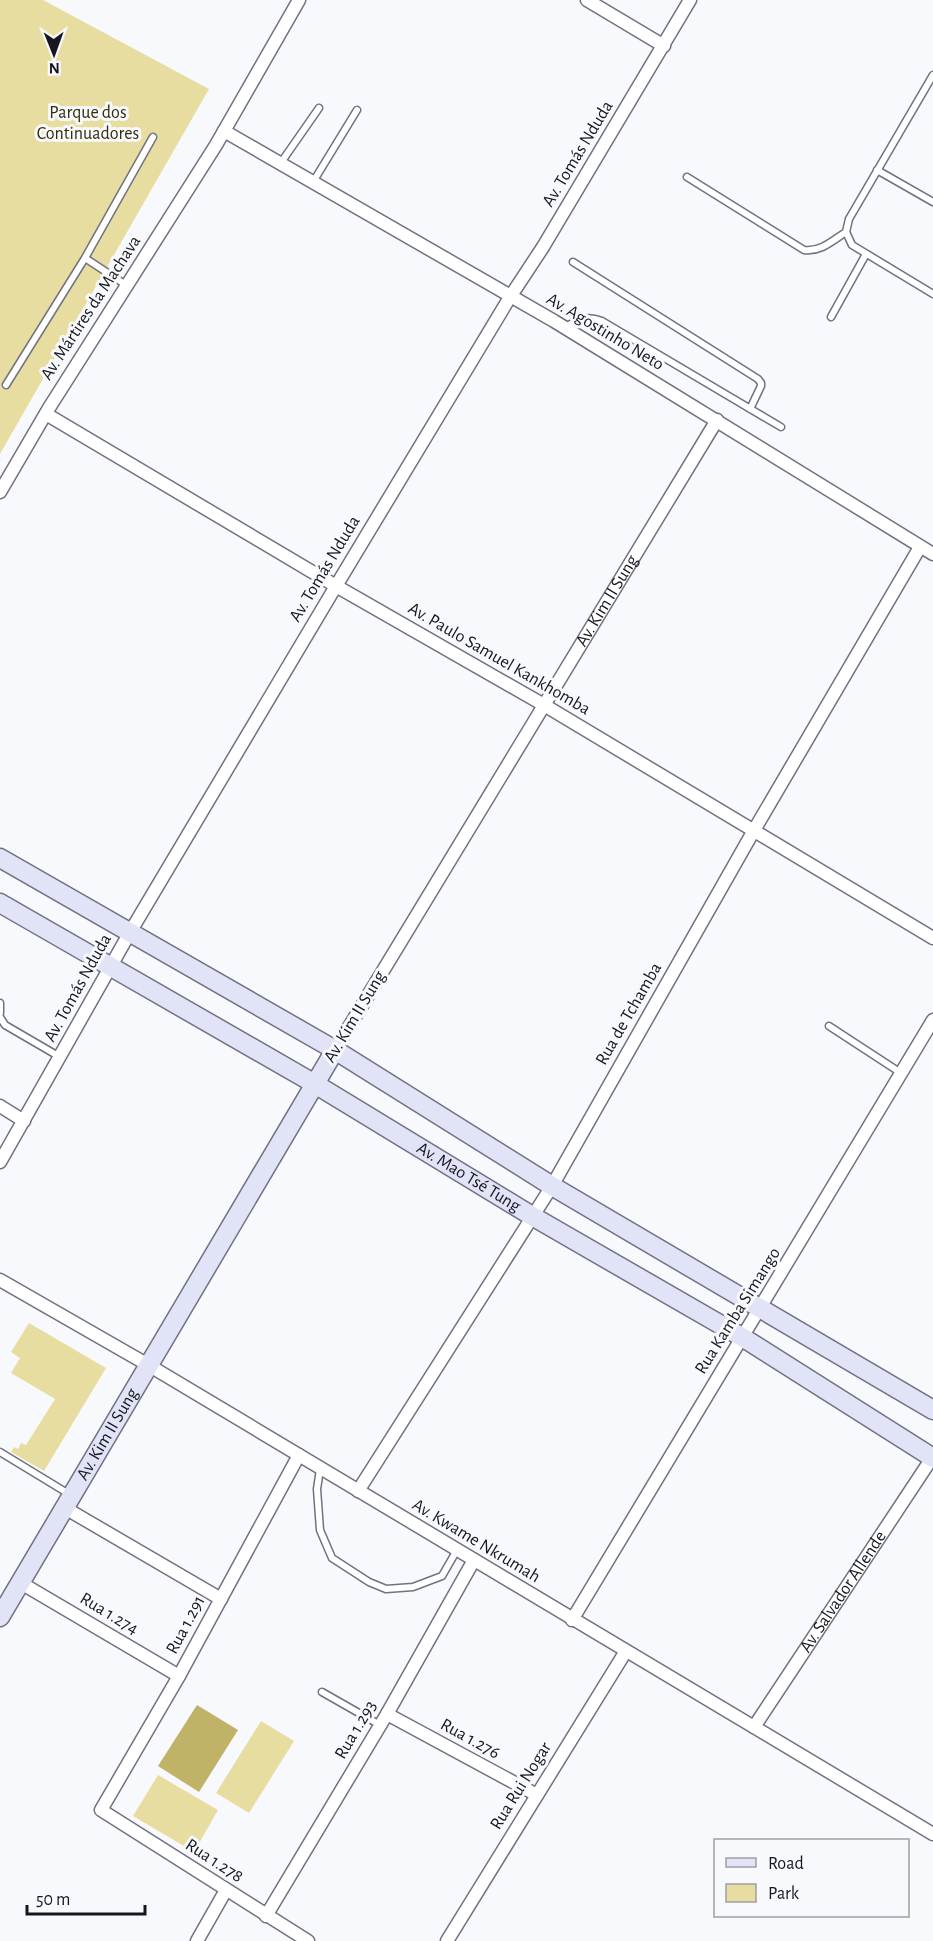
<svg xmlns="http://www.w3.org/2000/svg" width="933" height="1941" font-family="'Alegreya Sans',sans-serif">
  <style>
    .green { fill: #e8dda0 }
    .water { fill: #c0b266 }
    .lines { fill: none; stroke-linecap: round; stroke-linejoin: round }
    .lane-casing { stroke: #707282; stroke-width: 9 }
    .street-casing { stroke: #707282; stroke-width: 15 }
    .secondary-casing { stroke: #707282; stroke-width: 21 }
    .lane { stroke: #fff; stroke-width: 6 }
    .street { stroke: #fff; stroke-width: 12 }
    .secondary { stroke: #e1e3f6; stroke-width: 18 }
    .labels { text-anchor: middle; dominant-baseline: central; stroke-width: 6; stroke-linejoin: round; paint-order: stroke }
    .park-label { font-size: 18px; fill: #332d0a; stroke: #f8f9fd }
    .street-label { font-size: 18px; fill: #16171e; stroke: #f8f9fd }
  </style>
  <rect width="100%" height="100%" fill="#f8f9fd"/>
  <path class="green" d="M0,0H43L209,89L0,454Z
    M29,1323L106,1368L44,1471L11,1452L14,1447L18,1449L21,1443L26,1445L55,1399L11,1373L20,1358L11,1352Z
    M261,1721L294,1741L249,1813L216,1793Z
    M158,1775L218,1810L194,1852L133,1816Z"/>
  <path class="water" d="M197,1705L238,1730L199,1792L158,1766Z"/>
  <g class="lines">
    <g class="lane-casing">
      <path id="lane" d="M933,75L849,219L846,232L852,245L933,294
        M280,164L319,108
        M877,170L933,202
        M687,177L804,250C821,252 832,241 846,232
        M313,182L357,110
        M85,258L153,137
        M573,262L758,379L761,383V386L750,409
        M831,317L866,254
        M564,328C578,319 586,315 602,321L781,427
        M6,385L85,258L126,285
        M0,1003V1013
        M0,1017L5,1025L60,1057
        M829,1026L901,1073
        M0,1452L69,1494
        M320,1469L317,1489L320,1530L332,1558L369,1582L386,1589L413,1587L442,1576L457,1550
        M322,1692L380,1725"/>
    </g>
    <g class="street-casing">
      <g id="street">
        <path d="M587,0L664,46"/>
        <path d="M224,131L554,321L933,554"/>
        <path d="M46,414L336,586L544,705L933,938"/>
        <path d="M0,492L49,408L216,145L299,0"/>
        <path id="s1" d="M335,1050L717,420"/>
        <path d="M0,1106L24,1121"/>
        <path d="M0,1162L129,934L336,586L510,297L543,247L690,0"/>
        <path d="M0,1280L150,1366L933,1834"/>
        <path d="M299,1455L179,1676L101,1810L308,1941"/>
        <path d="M358,1491L552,1186L753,832L920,547"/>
        <path d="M65,1508L221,1599"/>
        <path d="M21,1583L179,1676"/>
        <path d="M572,1620C692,1420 814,1221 933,1020"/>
        <path d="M387,1714L537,1795"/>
        <path id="s2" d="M754,1727L932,1458"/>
        <path d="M266,1916L387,1714L474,1560"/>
        <path d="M197,1941L226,1890"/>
        <path d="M447,1941L626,1651"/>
      </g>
    </g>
    <g class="secondary-casing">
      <g id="secondary">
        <path d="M0,858L335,1050L552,1186L933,1410"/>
        <path id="s3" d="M0,903L315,1084L532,1216L742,1337L933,1458"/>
        <path id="s4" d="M0,1617L335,1050"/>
      </g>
    </g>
    <use href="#lane" class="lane"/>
    <use href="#street" class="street"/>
    <use href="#secondary" class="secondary"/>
  </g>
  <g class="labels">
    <g class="park-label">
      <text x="88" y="113">Parque dos<tspan x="88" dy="21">Continuadores</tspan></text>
    </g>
    <g class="street-label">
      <text transform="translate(578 154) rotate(-59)">Av. Tomás Nduda</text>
      <text transform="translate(91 308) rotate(-57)">Av. Mártires da Machava</text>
      <text transform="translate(605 332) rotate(31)">Av. Agostinho Neto</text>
      <text transform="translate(325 569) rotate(-59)">Av. Tomás Nduda</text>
      <text stroke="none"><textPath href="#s1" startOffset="525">Av. Kim II Sung</textPath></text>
      <text transform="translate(499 659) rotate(30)">Av. Paulo Samuel Kankhomba</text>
      <text transform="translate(78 988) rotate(-61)">Av. Tomás Nduda</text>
      <text transform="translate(629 1014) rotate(-60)">Rua de Tchamba</text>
      <text transform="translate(355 1017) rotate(-59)">Av. Kim II Sung</text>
      <text stroke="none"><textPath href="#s3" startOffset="543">Av. Mao Tsé Tung</textPath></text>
      <text transform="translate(738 1311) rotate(-58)">Rua Kamba Simango</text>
      <text stroke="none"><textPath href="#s4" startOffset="212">Av. Kim II Sung</textPath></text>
      <text transform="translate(476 1541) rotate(31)">Av. Kwame Nkrumah</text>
      <text stroke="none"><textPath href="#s2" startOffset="162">Av. Salvador Allende</textPath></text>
      <text transform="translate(109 1614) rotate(31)">Rua 1.274</text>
      <text transform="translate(186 1625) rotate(-62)">Rua 1.291</text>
      <text transform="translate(356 1730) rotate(-59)">Rua 1.293</text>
      <text transform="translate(470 1739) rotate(29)">Rua 1.276</text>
      <text transform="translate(521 1786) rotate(-58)">Rua Rui Nogar</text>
      <text transform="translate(214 1861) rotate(33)">Rua 1.278</text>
    </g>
  </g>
  <rect x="714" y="1839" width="195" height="78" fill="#f8f9fd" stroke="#9e9fa4" stroke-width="1.5"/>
  <rect x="726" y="1858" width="30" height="9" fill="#e1e3f6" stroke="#9e9fa4" stroke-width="1.5"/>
  <text x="768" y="1869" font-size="18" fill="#16171e">Road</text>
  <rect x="726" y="1884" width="30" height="18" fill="#e8dda0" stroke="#9e9fa4" stroke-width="1.5"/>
  <text x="768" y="1899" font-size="18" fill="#16171e">Park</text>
  <g transform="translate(54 54) rotate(179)" stroke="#f8f9fd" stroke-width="4.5" paint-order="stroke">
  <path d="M0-4.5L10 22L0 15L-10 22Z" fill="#16171e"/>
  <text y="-9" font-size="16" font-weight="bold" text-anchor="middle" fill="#16171e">N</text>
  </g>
  <path d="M27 1905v9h118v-9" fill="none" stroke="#16171e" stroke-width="3"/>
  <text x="36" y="1905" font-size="18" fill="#16171e" stroke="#f8f9fd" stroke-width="4.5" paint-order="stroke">50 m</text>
</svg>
